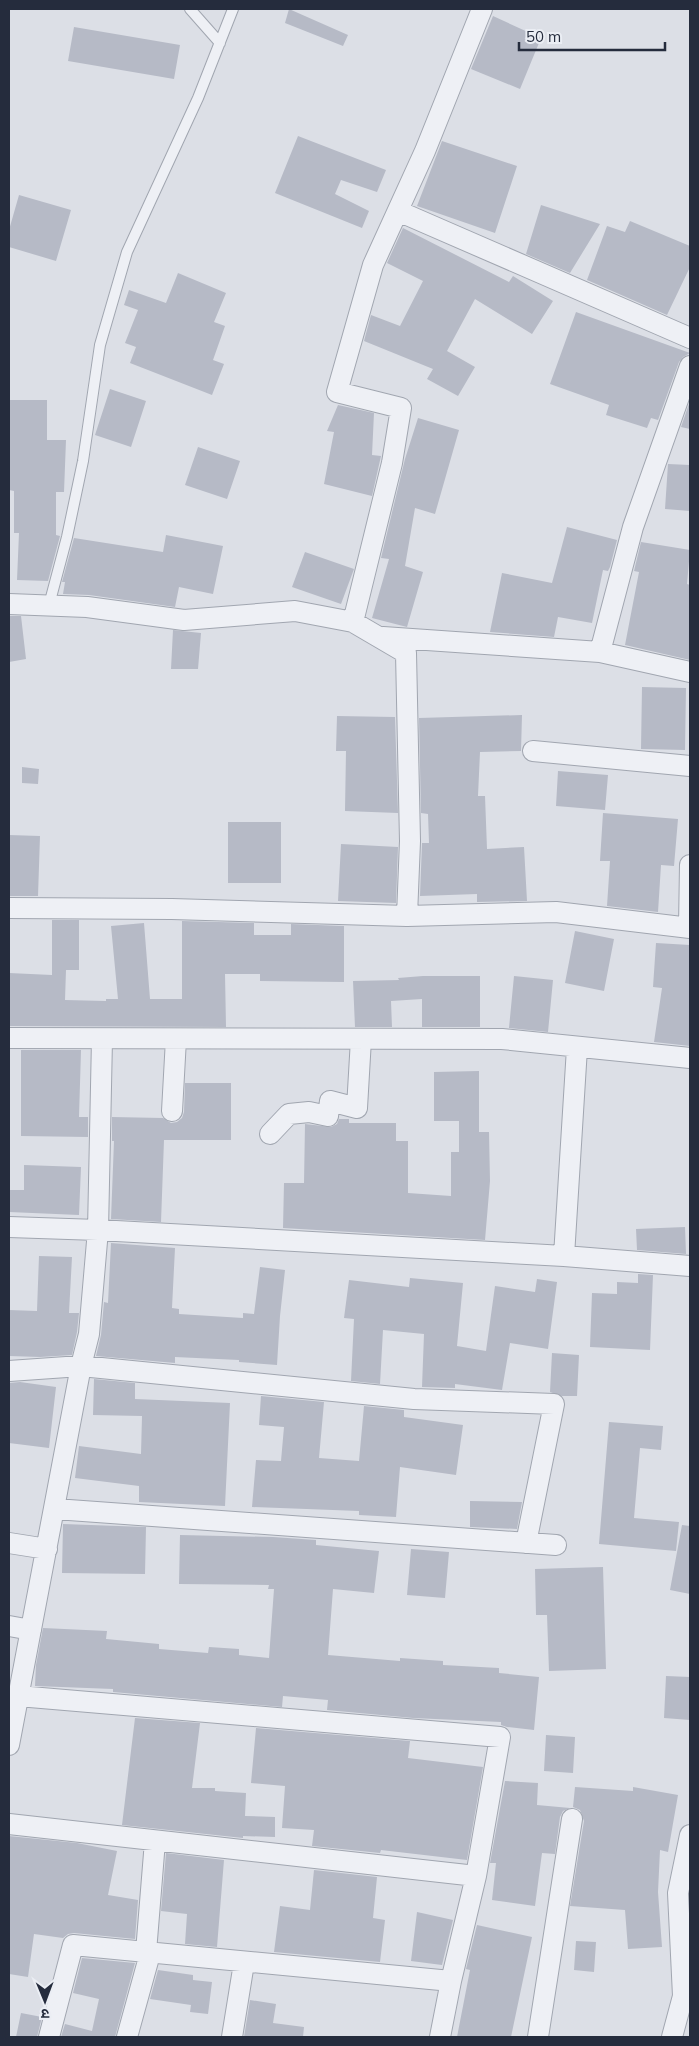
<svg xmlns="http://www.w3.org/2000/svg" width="699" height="2046" font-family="Mulish,'Noto Sans Devanagari',sans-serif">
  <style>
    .building { fill: #b6bac6 }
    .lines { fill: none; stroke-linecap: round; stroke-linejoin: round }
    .lane-casing { stroke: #a1a6b0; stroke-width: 12 }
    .street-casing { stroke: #a1a6b0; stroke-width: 22 }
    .lane { stroke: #eef0f5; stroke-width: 10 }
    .street { stroke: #eef0f5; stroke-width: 20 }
  </style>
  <rect width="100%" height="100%" fill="#dcdfe6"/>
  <path class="building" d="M289,9L348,35L343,46L285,23Z
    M493,16L541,38L520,89L471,69Z
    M74,27L180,45L174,79L68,61Z
    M298,136L386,170L377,192L341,180L335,194L369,211L362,228L275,193Z
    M442,141L517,166L495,233L417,206Z
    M19,195L71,210L56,261L9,247V230Z
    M541,205L600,224L570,273L526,254Z
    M630,221L690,246V267L667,315L587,280L607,226L625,232Z
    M403,228L509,282L513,276L553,301L532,334L475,299L447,351L475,367L458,396L427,379L433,369L364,341L371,315L400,326L423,281L387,263Z
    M178,273L226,293L214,322L225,326L213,360L224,364L212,395L130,363L136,347L125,343L138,310L124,305L129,290L166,303Z
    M576,312L690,353L683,357L679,362L658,420L651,418L647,428L606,415L609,405L550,384Z
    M110,389L146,401L131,447L95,435Z
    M10,400H47V440H66L64,492H56V535L60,536L48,581L17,580L19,533H14V491L9,490Z
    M690,401V429L681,427Z
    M338,405L374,413L372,455L381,456L372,496L324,484L334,432L327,431Z
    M418,418L459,430L435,514L415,508L405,566L423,572L407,627L372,618L389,559L381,558L405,459Z
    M198,447L240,461L227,499L185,485Z
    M668,464L690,465V511L665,509Z
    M567,527L617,540L610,567L608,571L603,570L592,623L558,617L554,637L490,632L502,573L552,583Z
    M166,535L223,546L213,594L179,587L175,607L89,595L63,594L65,582H62L74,538L163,552Z
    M641,542L690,550L687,584L690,585V660L625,645L639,572L634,571Z
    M305,552L354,569L341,604L292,587Z
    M9,616H21L26,659L9,662Z
    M173,630L201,633L198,669H171Z
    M642,687L686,688L685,750L641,749Z
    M522,715L521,751L480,752L478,796H485L487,849L524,847L527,901L477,902V894L420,896L422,843H429L428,814L421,813L419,718Z
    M337,716L395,717L398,813L345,811L346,751H336Z
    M22,767L39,769L38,784L22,783Z
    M558,771L608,775L605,810L556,806Z
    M603,813L678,819L674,866L661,865L658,912L607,906L610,861H600Z
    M228,822H281V883H228Z
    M9,835L40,836L38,896H9Z
    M341,844L398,847L396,903L338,901Z
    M52,920H79V970H66L65,1000L106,1001V999H118L111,926L144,923L150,999H182V921L254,923V935H291V924L344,926V982L260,981V974H225L226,1027L9,1026V973L52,975Z
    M575,931L614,939L604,991L565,983Z
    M656,943L690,945V1046L654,1042L662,988L653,987Z
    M423,976H480V1027H422V999L391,1001L392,1027H355L353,981L399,980L398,978Z
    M514,976L553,980L548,1032L509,1028Z
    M21,1050H81L79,1117H88V1137L21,1136Z
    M479,1071V1132H489L490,1181L485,1240L283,1228L284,1183H304L305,1124L331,1127L337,1124L339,1119H349V1123H396V1141H408V1193L451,1196V1152H459V1121H434V1072Z
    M185,1083H231V1140H164L161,1222L111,1219L114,1141H112V1117L163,1118L171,1123L177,1122L182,1118L184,1112Z
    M24,1165L81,1167L79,1215L9,1212V1190H24Z
    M685,1227L686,1254L637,1250L636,1229Z
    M111,1243L175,1248L172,1308L179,1309V1314L243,1318V1313L254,1314L260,1267L285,1270L280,1316L277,1365L239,1362V1360L175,1357V1363L96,1356L101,1335L104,1302L108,1303Z
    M39,1256L72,1257L69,1313H79L77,1332L72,1355L40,1357L9,1356V1310L37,1311Z
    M638,1274L653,1275L650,1350L590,1347L592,1293L617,1294V1282L638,1283Z
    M410,1278L463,1283L457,1346L486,1351L495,1286L535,1292L537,1279L557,1282L548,1349L510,1343L502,1390L455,1384V1388L422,1387L424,1334L383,1330L380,1384L351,1381L354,1319L344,1318L349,1280L409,1287Z
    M552,1353L579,1355L577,1396H562L550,1392Z
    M94,1379L135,1383V1399L230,1403L225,1506L139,1502V1486L75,1478L79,1446L141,1454L142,1416L93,1415Z
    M20,1382L56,1387L49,1448L9,1443V1383Z
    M261,1396L324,1402L319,1458L359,1461L364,1406L404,1410V1417L463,1425L456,1475L400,1467L396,1517L359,1515V1511L252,1507L256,1460L281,1461L284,1427L259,1425Z
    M609,1422L663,1426L661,1450L640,1448L634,1518L679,1522L676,1551L599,1544Z
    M470,1501L522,1502L517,1529L470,1527Z
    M63,1524L146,1527L145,1574L62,1573Z
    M682,1525L690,1526V1594L670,1590Z
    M180,1535L273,1537L316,1540V1545L379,1551L374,1593L333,1589L328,1655L400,1661V1658L443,1661V1665L499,1668V1673L539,1677L534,1730L507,1727L501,1725V1722L413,1718L327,1710L328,1700L283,1696L282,1707L113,1692V1689L35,1686L36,1665L43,1628L107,1631L106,1639L159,1644V1649L208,1653L209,1647L239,1649V1655L269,1658L274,1589H268L269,1585L179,1584Z
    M411,1549L449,1552L445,1598L407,1595Z
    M603,1567L606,1669L549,1671L547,1615H536L535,1569Z
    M666,1676L690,1677V1720L664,1718Z
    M135,1718L200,1723L192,1788H215V1791L246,1793L245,1816L275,1817V1837L243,1836V1838L122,1825Z
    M256,1728L410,1741L408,1758L483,1767L467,1860L381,1850L380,1853L312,1846L314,1830L282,1828L285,1786L251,1783Z
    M546,1735L575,1737L573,1773L544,1771Z
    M505,1781L538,1783L537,1805L570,1808L563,1811L560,1817L555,1854L542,1853L535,1906L492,1900L496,1863H490Z
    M575,1787L633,1791V1787L678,1795L668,1852L660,1850L658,1892L662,1947L628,1949L625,1910L570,1906L584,1821L580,1810L573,1807Z
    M9,1836L77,1843L117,1851L108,1895L138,1900L135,1939L74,1933L68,1934L63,1938L34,1934L28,1977L9,1974Z
    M166,1853L224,1860L217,1947L185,1944L187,1914L161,1911Z
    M314,1870L377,1877L373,1918L385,1920L380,1962L274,1952L280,1906L310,1910Z
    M417,1912L453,1920L442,1965L411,1961Z
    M477,1925L532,1937L511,2037H457L470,1970L466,1969Z
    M576,1941L596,1942L594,1972L574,1970Z
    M82,1958L135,1963L115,2037H61L65,2024L92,2031L99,1999L73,1993Z
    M158,1970L193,1975V1980L212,1982L208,2014L190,2012L191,2005L150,1999Z
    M250,2000L276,2004L273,2023L304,2027L303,2037H244Z
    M21,2013L42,2017L37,2037H16Z"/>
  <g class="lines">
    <g class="lane-casing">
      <path id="lane" d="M190,9L220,43
        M49,605L67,537L83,461L100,345L127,252L198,98L233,9"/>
    </g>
    <g class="street-casing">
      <path id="street" d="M398,211L690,338
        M690,366L633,527L600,652L690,672
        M9,604L87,607L184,620L295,611L353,622L406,653L410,841L407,916
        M353,622L392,463L401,408L337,392L373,265L425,151L482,9
        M383,637L600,652
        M533,751L690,766
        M9,908L172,909L407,916L556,912L690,928
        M689,927L690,865
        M9,1038L502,1039L690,1058
        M172,1111L176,1039
        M270,1134L289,1114L309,1112L328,1116L330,1101L357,1108L361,1039
        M9,1227L98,1230L564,1256L690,1266
        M564,1256L577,1048
        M9,1371L81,1366L414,1399L554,1404L526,1543
        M55,1509L556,1545
        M9,1543L47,1549
        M9,1626L31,1630
        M18,1696L500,1737L476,1876L451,1981L440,2037
        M9,1745L81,1366L89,1334L98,1230L102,1039
        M9,1824L476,1876
        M49,2037L73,1945L451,1981
        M127,2037L148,1961L146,1952L155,1841
        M232,2037L244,1963
        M538,2037L572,1819
        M672,2037L683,1996L678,1893L690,1835"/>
    </g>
    <use href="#lane" class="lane"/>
    <use href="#street" class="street"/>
  </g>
  <rect width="699" height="2046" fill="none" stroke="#252c3d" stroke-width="20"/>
  <g transform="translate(45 2001) rotate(179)" stroke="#ebeef4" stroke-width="4" paint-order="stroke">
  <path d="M0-4L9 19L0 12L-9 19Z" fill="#252c3d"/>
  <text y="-8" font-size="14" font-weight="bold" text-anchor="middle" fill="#252c3d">उ</text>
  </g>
  <path d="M519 42v8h146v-8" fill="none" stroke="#252c3d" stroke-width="2.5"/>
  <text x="526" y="42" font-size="15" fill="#252c3d" stroke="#ebeef4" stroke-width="4" paint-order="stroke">50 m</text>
</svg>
